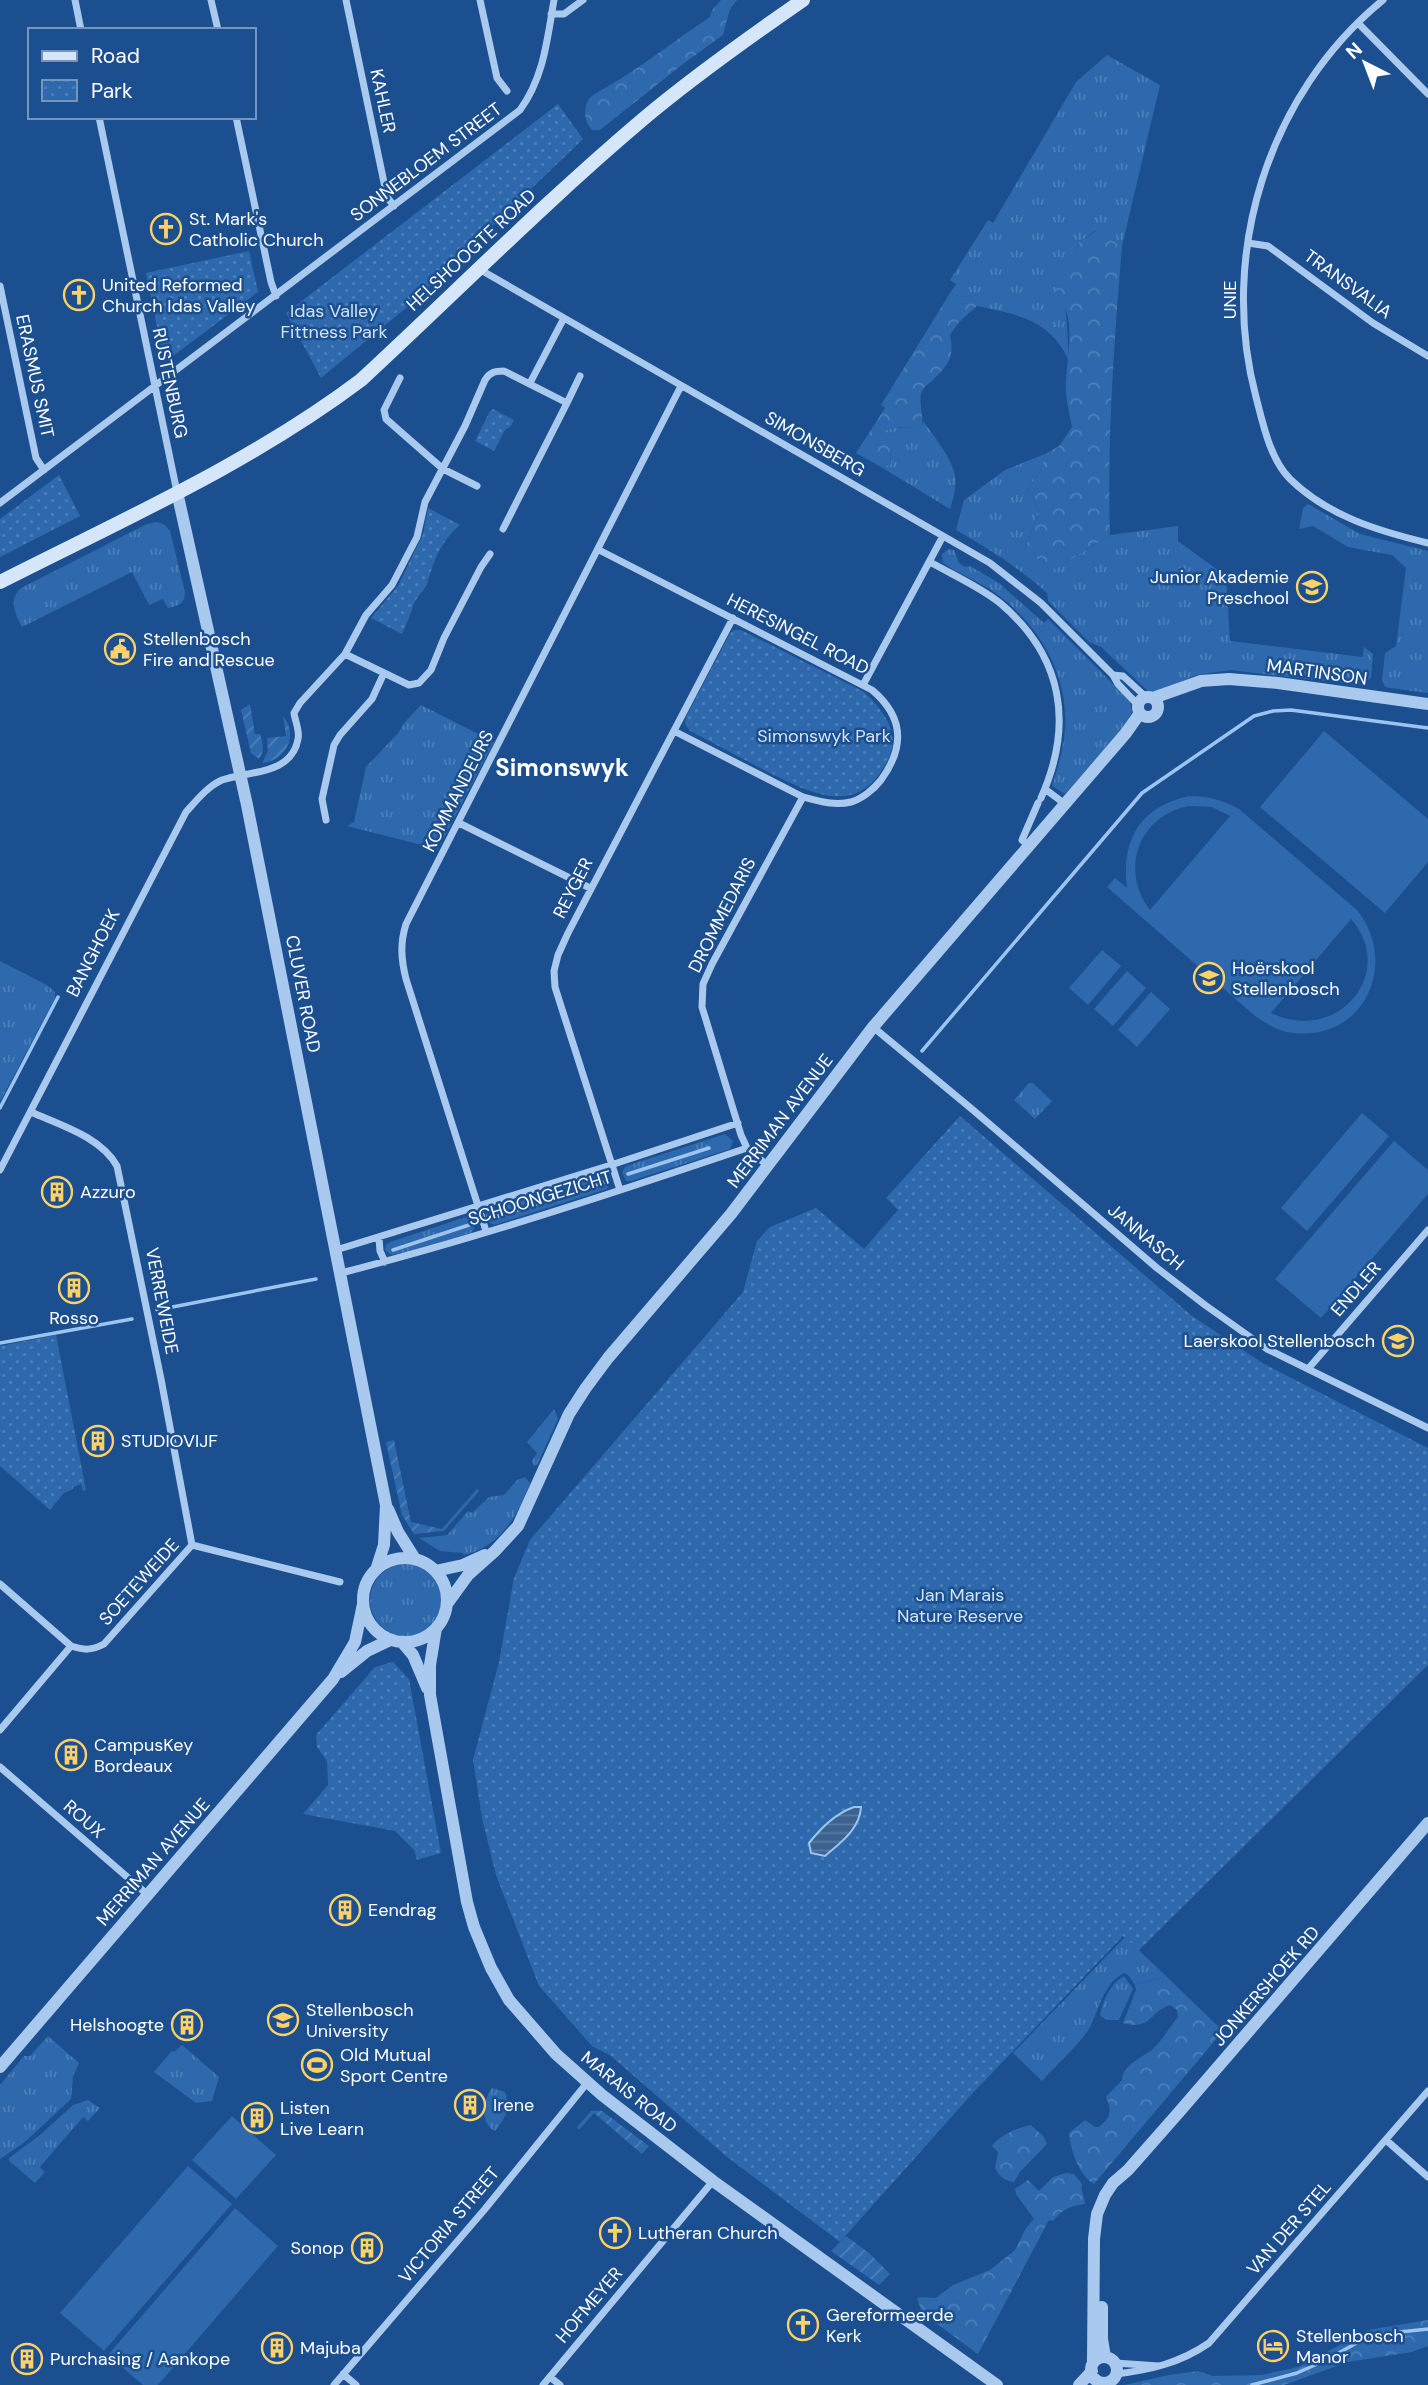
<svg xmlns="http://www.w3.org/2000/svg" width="1428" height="2385" font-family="'DM Sans',sans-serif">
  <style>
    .grass { fill: url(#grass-tufts); fill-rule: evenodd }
    .forest { fill: url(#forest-crowns) }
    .park { fill: url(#park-dots) }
    .garden { fill: url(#garden-furrows) }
    .pitch { fill: #2e69ad; fill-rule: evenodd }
    .water { fill: url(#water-rules); stroke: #9cc4f0; stroke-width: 2 }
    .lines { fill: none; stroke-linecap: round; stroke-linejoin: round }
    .stream { stroke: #9cc4f0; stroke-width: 3.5 }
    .minor { stroke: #a9c9ee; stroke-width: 7 }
    .tertiary { stroke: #a9c9ee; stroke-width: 12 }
    .secondary { stroke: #d6e6fa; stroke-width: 14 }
    .labels { text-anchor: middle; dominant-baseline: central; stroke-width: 5; stroke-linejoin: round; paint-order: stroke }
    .street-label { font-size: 18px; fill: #fff; stroke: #1b4f8f }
    .poi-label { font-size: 18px; fill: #fff; stroke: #1b4f8f; text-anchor: start }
    .park-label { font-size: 18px; fill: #cfe3fa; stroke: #1b4f8f }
    .district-label { font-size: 24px; font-weight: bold; fill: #fff; stroke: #1b4f8f }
  </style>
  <defs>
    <pattern id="grass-tufts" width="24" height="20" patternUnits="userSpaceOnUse" patternTransform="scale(1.75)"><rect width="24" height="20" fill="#2e69ad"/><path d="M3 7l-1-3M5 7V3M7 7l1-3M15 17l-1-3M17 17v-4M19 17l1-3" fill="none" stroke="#4d80b9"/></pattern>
    <pattern id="forest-crowns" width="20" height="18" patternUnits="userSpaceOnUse" patternTransform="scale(1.75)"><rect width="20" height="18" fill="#2e69ad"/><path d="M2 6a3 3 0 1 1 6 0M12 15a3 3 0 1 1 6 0" fill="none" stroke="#4d80b9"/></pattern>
    <pattern id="park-dots" width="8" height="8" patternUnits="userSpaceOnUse" patternTransform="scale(1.75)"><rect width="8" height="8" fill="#2e69ad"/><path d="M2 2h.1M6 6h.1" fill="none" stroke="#4d80b9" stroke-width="1.8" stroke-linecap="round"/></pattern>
    <pattern id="garden-furrows" width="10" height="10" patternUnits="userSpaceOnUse" patternTransform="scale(1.75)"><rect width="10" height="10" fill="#2e69ad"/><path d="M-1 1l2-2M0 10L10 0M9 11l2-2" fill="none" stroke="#4d80b9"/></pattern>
    <pattern id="water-rules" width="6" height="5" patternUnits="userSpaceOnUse" patternTransform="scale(1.75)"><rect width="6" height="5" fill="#3c6290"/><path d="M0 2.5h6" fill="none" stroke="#597aa1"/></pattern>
  </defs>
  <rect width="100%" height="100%" fill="#1b4f8f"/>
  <path class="grass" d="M1107,55L1160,85L1122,246L1095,231L1078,243L1074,261L1062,275C1064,303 1069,330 1068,359C1050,320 1017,314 977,306L970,296L960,297L950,293L956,284L950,280L988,220L993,223L1076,82Z
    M923,421C934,436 951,457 955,475C957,487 953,499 950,509L881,467L891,464L890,448L883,431C896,424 908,430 922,427Z
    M1045,454L1040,472L1028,489L1039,512L1024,550L1055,569L1110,535L1178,526V541L1226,576L1230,641L1363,657L1364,647L1373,654L1371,678L1364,684L1358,685L1230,670L1197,675L1154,692L1148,691L1101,647L1089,642L1048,601L1047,593C1019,568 989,549 956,530L964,500L1005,470Z
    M1308,504L1360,534L1428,551V693L1390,688L1385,687L1382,680L1385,653L1396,646L1406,568L1392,555L1348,547L1313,526L1299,529L1303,508Z
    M157,522L165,525L170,531L185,592C185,604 178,606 168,608L163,599L149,605L132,572L22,627C15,613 8,600 21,588L147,524Z
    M949,549L954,550L959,563L965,567L970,566L999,583L1044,623L1048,619L1130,701L1132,712L1123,728L1065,794L1052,786C1058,767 1064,748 1065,729C1069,674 1038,623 994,592C978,581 959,574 943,563L942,554Z
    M421,705L494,742L438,849L347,826L354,822L366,767L398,733L405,722Z
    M0,961L47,985L55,992V998L0,1102Z
    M1029,1083H1033L1052,1101L1035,1119L1014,1100Z
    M725,1134L733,1141L730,1149L631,1181H626L622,1172L626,1166Z
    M602,1174L608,1176L611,1182L607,1189L494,1225L486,1221L485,1215L490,1210ZM603,1179L605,1184L492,1219V1215Z
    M466,1217L474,1223V1229L471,1233L410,1252L391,1255L385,1250L386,1245L390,1242Z
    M554,1409L558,1419L537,1465L534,1466L532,1461L537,1453L527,1442Z
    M525,1477L530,1483C519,1515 499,1548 463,1555V1553L440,1551L419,1538L447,1535L468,1511L472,1513L489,1497L504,1495L517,1480Z
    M370 1600a36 36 0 1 1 72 0a36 36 0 1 1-72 0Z
    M1125,1937L1166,1976L1135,1985L1128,1975L1124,1973C1105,1983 1100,2005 1092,2023C1085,2040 1056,2065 1042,2081L1013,2053Z
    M1124,1976L1133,1989L1119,2020H1106L1100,2015C1103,2000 1110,1984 1124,1976Z
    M48,2036L79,2063L73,2077L71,2099L25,2142L0,2159V2085L24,2056H30Z
    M182,2045L219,2077L212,2101L196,2103L154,2072L172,2051L174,2052Z
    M492,2088L505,2092C511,2108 505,2119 495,2131C479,2123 483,2100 492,2088Z
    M88,2100L100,2108L88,2121L83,2117L40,2167L45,2172L35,2183L9,2161V2158L40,2135L73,2105Z"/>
  <path class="forest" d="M721,0H737L730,9L723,35L683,64L600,130H593C584,124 583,110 588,101C592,93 603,90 610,85C645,65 676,39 710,17L712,10Z
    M1096,231L1122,246C1114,343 1107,438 1110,535L1055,569L1024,551L1039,512L1028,489L1040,472L1045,454L1059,446L1072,427C1070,416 1067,405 1066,394C1064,360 1081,317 1054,292L1062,274L1074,260L1078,243Z
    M950,293L960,297L970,296L977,306L959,322L950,335C955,359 948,365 931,382C928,384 925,386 923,389C917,399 924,414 922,427C909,430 896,424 884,431L890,448L891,464L881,467L856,453L885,408L881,405Z
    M1166,1976L1223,2031L1094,2184C1079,2175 1071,2152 1069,2133L1085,2120L1095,2127H1099C1111,2118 1112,2111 1106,2097L1122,2080C1123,2064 1142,2058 1153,2049C1162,2040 1170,2027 1178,2017L1177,2010L1170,2005C1149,2012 1151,2031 1123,2023L1136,1990L1135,1985Z
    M1031,2125L1044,2137L1047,2144L1020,2172L1014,2182C1005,2181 999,2176 995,2168L998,2152L992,2146C999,2136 1018,2127 1031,2125Z
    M1066,2173L1074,2174L1082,2184C1080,2191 1085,2197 1085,2204C1071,2206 1062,2209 1053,2221L1049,2220L978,2354L922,2313L917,2298L922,2297L936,2298L953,2285L990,2270L1015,2250L1026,2228L1034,2219L1016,2194L1015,2189L1028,2180L1039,2191L1053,2177Z
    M1428,2320V2346L1412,2352L1348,2362L1284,2385H1124L1169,2375L1198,2371L1213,2376L1262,2375L1298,2367L1368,2330Z"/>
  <path class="park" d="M558,104L583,139L412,303L321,378L286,313Z
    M249,251L258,292L173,356L162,351L146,273Z
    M493,409L514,420L511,426L505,430L494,451L475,441L490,411Z
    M59,475L80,516L0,557V519Z
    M428,508L460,525C442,540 434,559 428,581C426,590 417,595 414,604C410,614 407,624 402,634L371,618L398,586L423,534Z
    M734,630H741L864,692C881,708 901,731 889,757C860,822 808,792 762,769C738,756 714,744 690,731L685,724L686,717L729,635Z
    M960,1116L1192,1316L1264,1364L1428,1448V1665L1139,1950L1123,1936L971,2095L840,2242L726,2156L611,2056L592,2046L539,1986L496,1875L482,1818L473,1760L499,1662L514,1578L530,1540L743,1292L757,1241L770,1227L816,1208L864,1249L898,1210L886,1198Z
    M56,1335L86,1490L83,1491L81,1484L73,1487V1489L64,1493L50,1510L0,1466V1346Z
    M393,1662L409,1679L441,1853L417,1860L414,1850L395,1831L303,1814L328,1785L327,1761L317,1747L316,1735L375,1667Z"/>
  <path class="garden" d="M250,704L255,734H260C263,744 265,751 259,759L251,753L241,710Z
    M283,716C299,735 286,761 262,763L268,751L267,738L286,736Z
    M394,1440L411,1522L442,1529L477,1489L479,1491L444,1531L414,1534L402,1515L386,1442Z
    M591,2111H602L649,2146L642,2154L594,2113L579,2130L577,2127Z
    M846,2236L869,2253L890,2274L879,2285L831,2251Z"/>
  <path class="pitch" d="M1324,731L1428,819V862L1385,913L1260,807Z
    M1189,796C1208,796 1223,800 1239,809L1357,910C1399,962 1365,1041 1294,1033C1279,1032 1267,1024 1255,1016L1107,887L1115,878L1127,888C1121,839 1140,807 1189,796ZM1189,806L1212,807L1230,816L1150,910C1119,870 1139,815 1189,806ZM1351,919C1398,973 1337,1045 1271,1013Z
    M1102,950L1121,966L1088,1005L1069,988Z
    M1127,971L1146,988L1113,1026L1094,1009Z
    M1151,992L1170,1009L1137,1047L1118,1030Z
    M1362,1113L1389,1136L1307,1231L1281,1208Z
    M1394,1141L1428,1170V1194L1321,1318L1275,1279Z
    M232,2116L276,2155L236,2199L192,2160Z
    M188,2166L232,2204L104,2351L60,2313Z
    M235,2208L278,2246L158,2385H143L108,2355Z"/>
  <path class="water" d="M854,1807H861C860,1829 840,1843 825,1856L811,1853L809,1843C822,1827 835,1814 854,1807Z"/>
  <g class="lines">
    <path class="stream" d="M922,1051L1142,793L1254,716L1273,711L1291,710L1428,728
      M0,1108L58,997
      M628,1174L709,1148
      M492,1218L605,1182
      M393,1250L469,1225
      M157,1310L316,1279
      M0,1343L132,1319
      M1252,2385L1297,2373L1326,2360L1371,2335L1428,2329"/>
    <path class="minor" d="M75,0L81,30
      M211,0L218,30
      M346,0L387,197L394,206
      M480,0L497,78L507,91
      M1383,0C1268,94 1218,254 1256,397C1263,424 1270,459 1290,479C1328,516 1378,531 1428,543
      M551,14H564L583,0
      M1358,23L1428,94
      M99,117L177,492
      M236,117L271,282L276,296
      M1248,243L1268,246L1373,323L1428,356
      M479,269L990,563L1041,603L1113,675L1118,684L1138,705
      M0,286L36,458L44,470
      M400,378L384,410L386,419L443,469L477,486
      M530,383L564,318
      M567,403L580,376
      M0,503L520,110C544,77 547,40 554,0
      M599,550L872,690C904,717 905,747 881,780C874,789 862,799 851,802C835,806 818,801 803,797L674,731
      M930,562C953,575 980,587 1000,603C1063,656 1074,724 1041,798
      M345,654L409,685L419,683L431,670L444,638L481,567L490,554
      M1113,675L1123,676L1146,697
      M863,685L943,536
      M1045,789L1065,804
      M326,820L322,799L334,745L340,735L372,699L384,673
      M459,823L590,888
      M1029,846L1022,840L1038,803
      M873,1027L973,1110L1157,1268L1205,1305L1267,1349L1428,1428
      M31,1112C60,1125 101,1137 117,1166L161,1379L192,1545
      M768,1166L747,1148L741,1135L702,1007L703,984L712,964L803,797
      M0,1170L186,812C196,801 208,786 222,780C248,771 292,775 298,739C300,731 295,721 294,713L300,703L345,654L366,615L392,585L417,537L425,502L465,426L485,380C490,372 495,371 504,371L567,403L503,529
      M620,1190L561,1006L555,987L554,971L558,955L568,933L733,618
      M486,1231L406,979C401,959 400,943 406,924L681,386
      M379,1238L380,1251L385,1262
      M336,1250L611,1165L738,1123
      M341,1273C478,1238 613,1193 747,1148
      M1308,1369L1428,1230
      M0,1584L71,1646
      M0,1730L71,1646C84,1650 91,1651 104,1644L192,1545L340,1582
      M0,1767L148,1895
      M1386,2140L1428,2177
      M1115,2363L1159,2366
      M343,2374L356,2385
      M1116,2374C1150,2370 1180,2363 1209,2343L1428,2091
      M550,2377L560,2385
      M334,2385L485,2209L587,2083
      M543,2385L713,2181"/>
    <path class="tertiary" d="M177,492L247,805L386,1505L384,1545L376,1570
      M1138 707a10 10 0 1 1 20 0a10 10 0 1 1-20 0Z
      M1153,698L1201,681L1229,679L1278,683L1428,704
      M388,1509L398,1532L415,1559
      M363 1600a42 42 0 1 1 84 0a42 42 0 1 1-84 0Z
      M435,1571L463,1565L485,1555
      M447,1604L468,1575L495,1551L518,1526L569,1414L585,1389L608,1358L731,1214L873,1027L1126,733L1140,713
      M436,1628L430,1665V1695L467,1902L474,1927L491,1968L509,2000L556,2054L602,2095L713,2181L997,2385
      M402,1642L413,1655L427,1688
      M341,1672L367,1651L390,1640
      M0,2067L333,1679L355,1642L363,1604
      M1102,2307V2339L1105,2357
      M1091 2370a13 13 0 1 1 26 0a13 13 0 1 1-26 0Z
      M1093,2362L1094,2239L1097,2214L1105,2195L1113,2183L1128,2170L1180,2111L1428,1823
      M1079,2385L1092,2371"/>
    <path class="secondary" d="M0,582C122,520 251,463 361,380C454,294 544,203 642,120C693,77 748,38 803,0"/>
  </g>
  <defs>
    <g id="church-ring" transform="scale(1.575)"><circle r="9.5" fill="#1b4f8f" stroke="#ffd166" stroke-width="1.5"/><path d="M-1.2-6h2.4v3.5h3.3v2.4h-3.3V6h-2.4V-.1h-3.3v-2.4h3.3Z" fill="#ffd166"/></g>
    <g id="school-ring" transform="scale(1.575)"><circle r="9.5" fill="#1b4f8f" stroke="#ffd166" stroke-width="1.5"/><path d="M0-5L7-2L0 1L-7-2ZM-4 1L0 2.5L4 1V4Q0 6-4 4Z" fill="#ffd166"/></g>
    <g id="civic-ring" transform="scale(1.575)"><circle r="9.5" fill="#1b4f8f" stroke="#ffd166" stroke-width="1.5"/><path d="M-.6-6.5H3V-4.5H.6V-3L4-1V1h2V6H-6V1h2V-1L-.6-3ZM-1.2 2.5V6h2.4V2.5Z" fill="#ffd166"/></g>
    <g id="building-ring" transform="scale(1.575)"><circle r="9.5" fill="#1b4f8f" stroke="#ffd166" stroke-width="1.5"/><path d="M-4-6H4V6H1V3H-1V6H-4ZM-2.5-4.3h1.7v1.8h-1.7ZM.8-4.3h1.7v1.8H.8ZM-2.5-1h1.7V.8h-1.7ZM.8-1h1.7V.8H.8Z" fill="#ffd166"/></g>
    <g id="university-ring" transform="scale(1.575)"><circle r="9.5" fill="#1b4f8f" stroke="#ffd166" stroke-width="1.5"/><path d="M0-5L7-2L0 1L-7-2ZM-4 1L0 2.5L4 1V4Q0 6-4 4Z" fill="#ffd166"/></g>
    <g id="stadium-ring" transform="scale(1.575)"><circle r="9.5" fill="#1b4f8f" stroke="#ffd166" stroke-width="1.5"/><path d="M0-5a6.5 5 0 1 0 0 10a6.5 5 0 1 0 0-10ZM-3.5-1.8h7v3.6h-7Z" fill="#ffd166"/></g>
    <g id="hotel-ring" transform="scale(1.575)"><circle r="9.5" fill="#1b4f8f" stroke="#ffd166" stroke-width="1.5"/><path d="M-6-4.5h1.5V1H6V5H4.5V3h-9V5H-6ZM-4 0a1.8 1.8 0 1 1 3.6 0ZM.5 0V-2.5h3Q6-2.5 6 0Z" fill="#ffd166"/></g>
  </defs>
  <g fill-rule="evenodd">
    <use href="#church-ring" x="166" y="229"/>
    <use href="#church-ring" x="79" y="295"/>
    <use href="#school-ring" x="1312" y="587"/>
    <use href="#civic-ring" x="120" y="649"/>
    <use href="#school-ring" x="1209" y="978"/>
    <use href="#building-ring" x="57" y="1192"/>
    <use href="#building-ring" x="74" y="1288"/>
    <use href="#school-ring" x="1398" y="1341"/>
    <use href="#building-ring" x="98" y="1441"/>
    <use href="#building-ring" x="71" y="1755"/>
    <use href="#building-ring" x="345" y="1910"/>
    <use href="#university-ring" x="283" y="2020"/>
    <use href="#building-ring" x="187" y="2025"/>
    <use href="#stadium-ring" x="317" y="2065"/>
    <use href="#building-ring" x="470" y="2105"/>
    <use href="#building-ring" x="257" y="2118"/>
    <use href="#church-ring" x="615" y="2233"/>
    <use href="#building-ring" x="367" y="2248"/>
    <use href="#church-ring" x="803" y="2325"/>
    <use href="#hotel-ring" x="1273" y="2346"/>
    <use href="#building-ring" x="277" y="2348"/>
    <use href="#building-ring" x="27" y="2359"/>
  </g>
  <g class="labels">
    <g class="street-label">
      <text transform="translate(383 101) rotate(78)">KAHLER</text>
      <text transform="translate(426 162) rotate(-37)">SONNEBLOEM STREET</text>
      <text transform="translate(471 250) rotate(-43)">HELSHOOGTE ROAD</text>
      <text transform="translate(1348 284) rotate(36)">TRANSVALIA</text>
      <text transform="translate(1230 300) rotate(-90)">UNIE</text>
      <text transform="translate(35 376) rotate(78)">ERASMUS SMIT</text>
      <text transform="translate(170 383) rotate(78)">RUSTENBURG</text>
      <text transform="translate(815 444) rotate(30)">SIMONSBERG</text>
      <text transform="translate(798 634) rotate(27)">HERESINGEL ROAD</text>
      <text transform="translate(1317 672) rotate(8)">MARTINSON</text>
      <text transform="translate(458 791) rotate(-63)">KOMMANDEURS</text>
      <text transform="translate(573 888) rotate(-63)">REYGER</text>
      <text transform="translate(722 915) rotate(-63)">DROMMEDARIS</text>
      <text transform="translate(93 953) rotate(-63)">BANGHOEK</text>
      <text transform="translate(303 994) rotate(79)">CLUVER ROAD</text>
      <text transform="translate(780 1121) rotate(-53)">MERRIMAN AVENUE</text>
      <text transform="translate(540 1198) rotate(-17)">SCHOONGEZICHT</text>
      <text transform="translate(1146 1237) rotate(40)">JANNASCH</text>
      <text transform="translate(1356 1289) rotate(-49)">ENDLER</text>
      <text transform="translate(162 1301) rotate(79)">VERREWEIDE</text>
      <text transform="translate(139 1582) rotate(-48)">SOETEWEIDE</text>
      <text transform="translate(84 1819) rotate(41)">ROUX</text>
      <text transform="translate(153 1862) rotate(-49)">MERRIMAN AVENUE</text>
      <text transform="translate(1266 1986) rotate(-49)">JONKERSHOEK RD</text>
      <text transform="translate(629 2092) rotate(39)">MARAIS ROAD</text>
      <text transform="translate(449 2225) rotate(-50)">VICTORIA STREET</text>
      <text transform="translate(1289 2228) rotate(-49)">VAN DER STEL</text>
      <text transform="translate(589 2305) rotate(-50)">HOFMEYER</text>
    </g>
    <g class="poi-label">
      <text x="189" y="219">St. Mark's<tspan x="189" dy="21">Catholic Church</tspan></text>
      <text x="102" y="285">United Reformed<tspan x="102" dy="21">Church Idas Valley</tspan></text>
      <text x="1289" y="577" text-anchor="end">Junior Akademie<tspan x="1289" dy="21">Preschool</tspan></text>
      <text x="143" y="639">Stellenbosch<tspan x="143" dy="21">Fire and Rescue</tspan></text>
      <text x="1232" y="968">Hoërskool<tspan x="1232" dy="21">Stellenbosch</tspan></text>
      <text x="80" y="1192">Azzuro</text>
      <text x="74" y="1318" text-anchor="middle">Rosso</text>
      <text x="1375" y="1341" text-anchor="end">Laerskool Stellenbosch</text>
      <text x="121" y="1441">STUDIOVIJF</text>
      <text x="94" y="1745">CampusKey<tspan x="94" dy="21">Bordeaux</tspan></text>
      <text x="368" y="1910">Eendrag</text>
      <text x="306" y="2010">Stellenbosch<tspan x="306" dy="21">University</tspan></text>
      <text x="164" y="2025" text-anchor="end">Helshoogte</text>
      <text x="340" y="2055">Old Mutual<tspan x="340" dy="21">Sport Centre</tspan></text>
      <text x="493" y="2105">Irene</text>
      <text x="280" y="2108">Listen<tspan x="280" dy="21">Live Learn</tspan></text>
      <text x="638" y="2233">Lutheran Church</text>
      <text x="344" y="2248" text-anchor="end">Sonop</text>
      <text x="826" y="2315">Gereformeerde<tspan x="826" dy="21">Kerk</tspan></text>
      <text x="1296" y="2336">Stellenbosch<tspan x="1296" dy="21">Manor</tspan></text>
      <text x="300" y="2348">Majuba</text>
      <text x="50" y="2359">Purchasing / Aankope</text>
    </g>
    <g class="park-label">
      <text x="334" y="311">Idas Valley<tspan x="334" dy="21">Fittness Park</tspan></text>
      <text x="824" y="736">Simonswyk Park</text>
      <text x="960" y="1595">Jan Marais<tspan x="960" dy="21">Nature Reserve</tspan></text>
    </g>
    <g class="district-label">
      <text x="562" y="767">Simonswyk</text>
    </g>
  </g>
  <rect x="28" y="28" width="228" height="91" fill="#1b4f8f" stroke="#7695bc" stroke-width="2"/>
  <rect x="42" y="51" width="35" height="10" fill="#d6e6fa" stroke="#7695bc" stroke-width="2"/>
  <text x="91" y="63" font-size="21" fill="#ffffff">Road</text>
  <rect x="42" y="80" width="35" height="21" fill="url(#park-dots)" stroke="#7695bc" stroke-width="2"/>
  <text x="91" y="98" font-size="21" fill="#ffffff">Park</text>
  <g transform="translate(1365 63) rotate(318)" stroke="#1b4f8f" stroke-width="5" paint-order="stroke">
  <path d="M0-5L12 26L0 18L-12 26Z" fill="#ffffff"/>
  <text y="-10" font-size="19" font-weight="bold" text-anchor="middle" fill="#ffffff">N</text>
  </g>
</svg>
